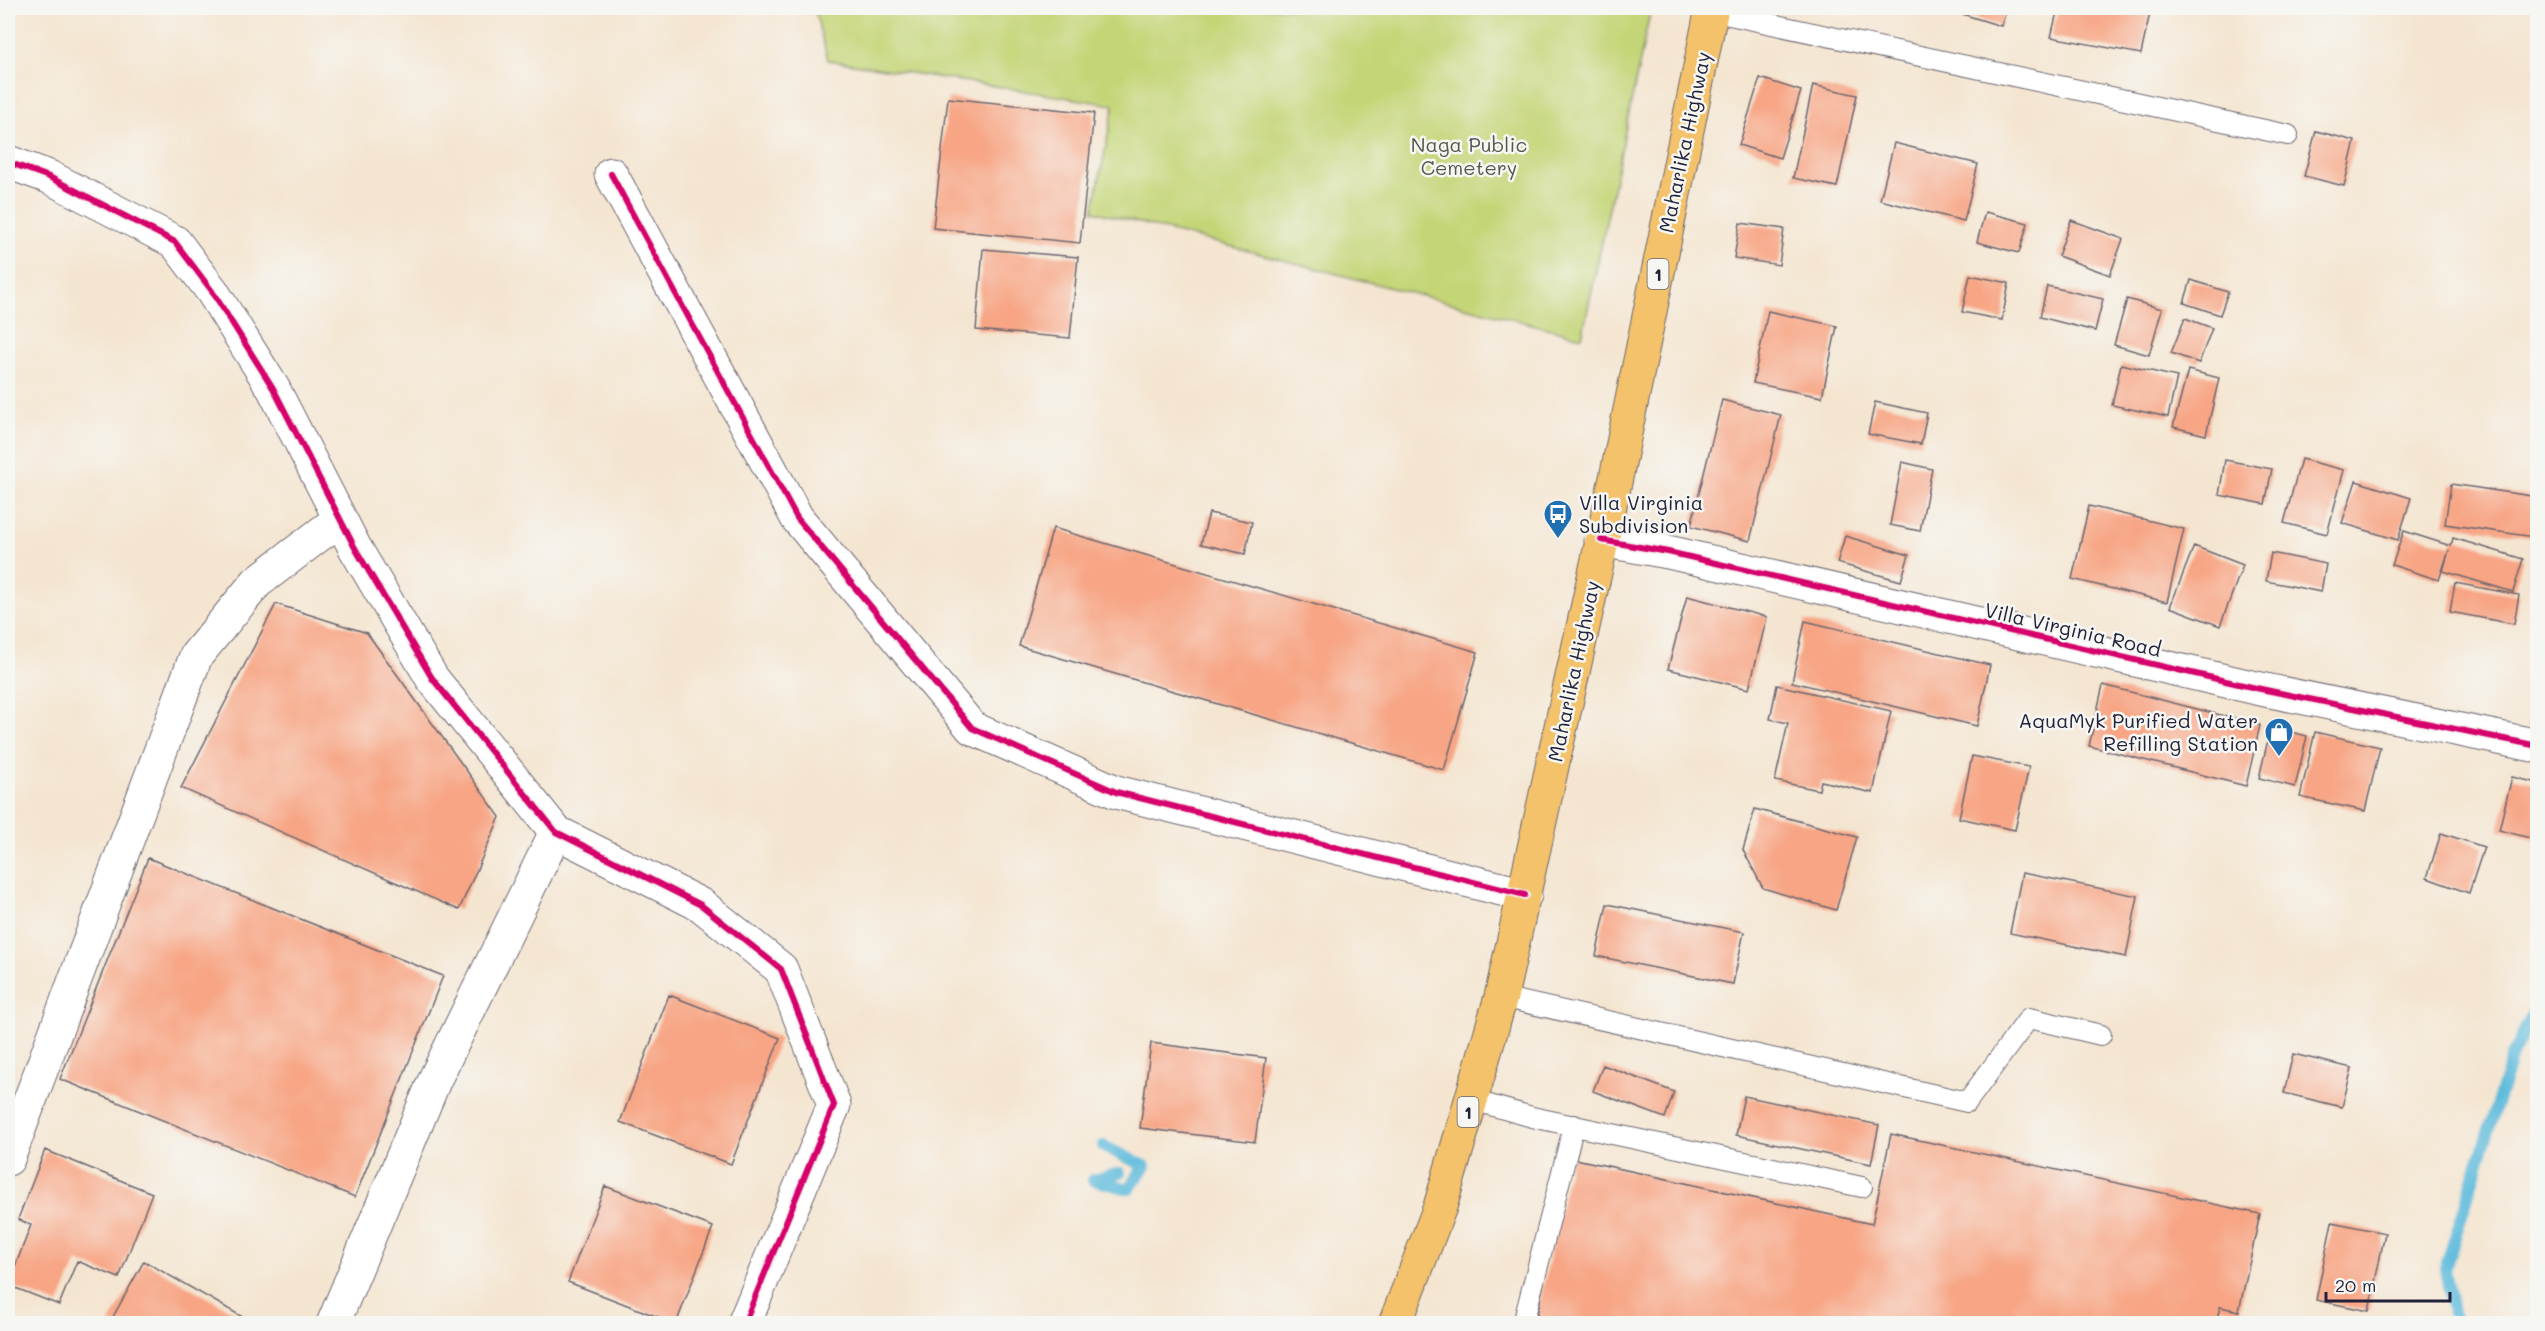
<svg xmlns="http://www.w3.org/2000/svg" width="2545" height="1331" font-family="Mali,sans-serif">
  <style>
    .green { fill: #c4d577; stroke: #737c59; stroke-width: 1.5 }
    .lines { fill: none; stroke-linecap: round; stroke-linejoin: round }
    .stream { stroke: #5cbadb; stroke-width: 12 }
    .building { fill: #f7a584 }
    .service-casing { stroke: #6c666f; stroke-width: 22 }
    .minor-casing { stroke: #6c666f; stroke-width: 35 }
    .primary-casing { stroke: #6c666f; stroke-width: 35 }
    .service { stroke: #fff; stroke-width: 20 }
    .minor { stroke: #fff; stroke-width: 33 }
    .primary { stroke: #f3c26a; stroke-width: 33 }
    .cycleway-casing { stroke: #f6f6f2; stroke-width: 10 }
    .cycleway { stroke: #d6006c; stroke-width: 6 }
    .labels { text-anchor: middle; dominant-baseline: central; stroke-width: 5; stroke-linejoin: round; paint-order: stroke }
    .shield { fill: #f6f6f2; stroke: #626272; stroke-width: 1.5 }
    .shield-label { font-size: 18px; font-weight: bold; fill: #22223b }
    .street-label { font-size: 20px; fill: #22223b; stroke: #f6f6f2 }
    .park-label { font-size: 20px; fill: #53584d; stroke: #f6f6f2 }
    .poi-label { font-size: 20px; fill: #22223b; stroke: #f6f6f2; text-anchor: start }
  </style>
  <rect width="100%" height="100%" fill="#f6f6f2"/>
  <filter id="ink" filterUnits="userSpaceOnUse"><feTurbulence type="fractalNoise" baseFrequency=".0167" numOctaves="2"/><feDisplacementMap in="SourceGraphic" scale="12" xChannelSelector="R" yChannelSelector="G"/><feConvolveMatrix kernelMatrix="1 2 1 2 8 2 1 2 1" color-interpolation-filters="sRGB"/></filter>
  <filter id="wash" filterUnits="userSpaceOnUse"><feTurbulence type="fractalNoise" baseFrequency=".008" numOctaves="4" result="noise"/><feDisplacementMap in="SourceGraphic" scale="24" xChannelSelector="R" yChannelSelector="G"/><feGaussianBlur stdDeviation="1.35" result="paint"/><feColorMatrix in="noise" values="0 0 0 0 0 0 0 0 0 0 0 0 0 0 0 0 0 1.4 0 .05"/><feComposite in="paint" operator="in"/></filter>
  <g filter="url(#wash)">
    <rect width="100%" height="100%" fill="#f4e5d0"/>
    <path class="green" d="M814,8H1651L1582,337L1093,211L1114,105L828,60Z"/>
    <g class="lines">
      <path class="stream" d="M1103,1146L1145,1166L1129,1189L1093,1180L1120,1173
        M2455,1324L2445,1269L2512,1056L2538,1003"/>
    </g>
    <g id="blocks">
      <path class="building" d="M1943,8H2007L2001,26Z
        M2058,8H2121L2150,13L2141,54L2051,37Z
        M1760,78L1801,91L1780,158L1739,145Z
        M1813,85L1857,95L1837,187L1793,178Z
        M948,98L1094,113L1080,243L933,228Z
        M2316,131L2355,141L2344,186L2304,176Z
        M1894,143L1978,164L1964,221L1880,200Z
        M1985,212L2028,223L2019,253L1977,242Z
        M2071,220L2123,239L2110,275L2058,256Z
        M1740,223L1784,229L1779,265L1734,258Z
        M983,249L1078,257L1070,338L976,330Z
        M1970,275L2009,283L2002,320L1962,312Z
        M2191,280L2228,292L2220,315L2184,303Z
        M2047,286L2103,299L2095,331L2040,317Z
        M2127,299L2162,309L2149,355L2114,345Z
        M1768,311L1837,326L1822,397L1753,383Z
        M2185,318L2212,328L2199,363L2171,353Z
        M2121,364L2177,377L2168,417L2112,405Z
        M2188,370L2219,378L2206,435L2173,427Z
        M1722,400L1781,415L1750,541L1691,526Z
        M1875,402L1927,413L1921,444L1868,434Z
        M2301,459L2344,470L2327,534L2284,523Z
        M2225,460L2272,469L2265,504L2219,495Z
        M1902,462L1932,469L1920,531L1890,525Z
        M2356,481L2411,498L2398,540L2342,523Z
        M2451,484L2538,497L2534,537L2445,524Z
        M2089,506L2184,529L2167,602L2072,579Z
        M1209,513L1252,522L1245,554L1201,544Z
        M1053,528L1478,652L1444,770L1019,646Z
        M2404,531L2451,546L2453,538L2523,559L2513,592L2443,571L2449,550L2439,580L2392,565Z
        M1845,536L1909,555L1901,581L1837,563Z
        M2194,546L2243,565L2220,626L2170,607Z
        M2271,553L2326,564L2321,592L2266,581Z
        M2455,583L2519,595L2514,624L2450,612Z
        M1687,596L1767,617L1749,689L1668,669Z
        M276,604L367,633L500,817L459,910L181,788Z
        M1805,621L1990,665L1977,726L1792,682Z
        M1777,685L1891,711L1873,793L1821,781L1819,790L1775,781L1788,723L1770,719Z
        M2103,685L2260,725L2246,786L2089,746Z
        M2537,697H2538V724L2529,721Z
        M2271,727L2307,736L2295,787L2259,778Z
        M2315,732L2380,747L2365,811L2300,797Z
        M1972,756L2029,767L2015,830L1959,818Z
        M2512,777L2538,783V840L2499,830Z
        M1755,809L1857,837L1836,910L1763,888L1743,850Z
        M2441,833L2484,847L2469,893L2427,878Z
        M148,858L443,976L355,1197L60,1079Z
        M2022,873L2138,896L2126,957L2010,933Z
        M1607,904L1744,932L1733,984L1596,956Z
        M669,995L780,1038L731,1164L620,1122Z
        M1151,1043L1266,1058L1255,1142L1140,1128Z
        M2293,1054L2352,1068L2342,1107L2284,1093Z
        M1603,1065L1674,1092L1665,1118L1593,1091Z
        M1744,1096L1879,1125L1871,1164L1736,1135Z
        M1891,1134L2260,1214L2239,1311L2220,1307L2216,1324H1535L1571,1158L1872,1224Z
        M45,1150L152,1193L119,1278L77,1261L59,1305L8,1285L31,1225L18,1219Z
        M605,1186L713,1227L676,1324L568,1282Z
        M2332,1222L2385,1233L2369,1311L2316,1300Z
        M144,1261L255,1324H109Z"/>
    </g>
  </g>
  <g filter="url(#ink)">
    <use href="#blocks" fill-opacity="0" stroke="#6c666f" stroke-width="1.5"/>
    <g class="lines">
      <g class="service-casing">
        <path id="service" d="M1711,11L2288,135
          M1501,997L1967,1102L2029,1018L2101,1035
          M1472,1100L1532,1117L1862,1187
          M1523,1324L1574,1125"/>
      </g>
      <g class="minor-casing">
        <path id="minor" d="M8,162L49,177L175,242L212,291L273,388L355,548L432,678L556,832L701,905L781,969L834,1105L744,1324
          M611,174L797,518L972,728L1116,792L1525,895
          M1601,540L1668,552L2256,688L2538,746
          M8,1159L196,656L257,582L340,519
          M333,1324L435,1079L556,832"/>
      </g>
      <g class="primary-casing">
        <path id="primary" d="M1395,1324L1440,1207L1501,997L1616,478L1712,8"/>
      </g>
      <use href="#service" class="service"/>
      <use href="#minor" class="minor"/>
      <use href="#primary" class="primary"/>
      <g class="cycleway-casing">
        <path id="cycleway" d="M8,162L49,177L175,242L212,291L273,388L355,548L432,678L556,832L701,905L781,969L834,1105L744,1324
          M611,174L797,518L972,728L1116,792L1525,895
          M1601,540L1668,552L2256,688L2538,746"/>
      </g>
      <use href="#cycleway" class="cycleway"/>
    </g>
  </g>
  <defs>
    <g id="bus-pin" transform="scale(1.5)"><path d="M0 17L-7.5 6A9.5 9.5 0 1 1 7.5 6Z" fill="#1f6fb2" stroke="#f6f6f2"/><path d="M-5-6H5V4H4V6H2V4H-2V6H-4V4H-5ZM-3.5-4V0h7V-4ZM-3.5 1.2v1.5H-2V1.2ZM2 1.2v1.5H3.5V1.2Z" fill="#fff"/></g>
    <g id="shop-pin" transform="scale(1.5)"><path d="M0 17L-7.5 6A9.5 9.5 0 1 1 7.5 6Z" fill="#1f6fb2" stroke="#f6f6f2"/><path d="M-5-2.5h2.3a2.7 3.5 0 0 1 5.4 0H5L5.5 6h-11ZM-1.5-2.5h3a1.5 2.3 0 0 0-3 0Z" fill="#fff"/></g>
  </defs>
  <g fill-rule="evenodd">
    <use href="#bus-pin" x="1558" y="514"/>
    <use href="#shop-pin" x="2279" y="732"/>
  </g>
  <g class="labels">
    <g class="shield">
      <rect x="1647.5" y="259" width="21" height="30" rx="4.5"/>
      <rect x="1457.5" y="1097" width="21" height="30" rx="4.5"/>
    </g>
    <g class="shield-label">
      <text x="1658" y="274">1</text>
      <text x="1468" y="1112">1</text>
    </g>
    <g class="street-label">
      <text transform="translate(1684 142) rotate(-78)">Maharlika Highway</text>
      <text transform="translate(2073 629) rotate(13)">Villa Virginia Road</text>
      <text transform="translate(1573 671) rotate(-78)">Maharlika Highway</text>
    </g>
    <g class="park-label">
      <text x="1469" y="144">Naga Public<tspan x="1469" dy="23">Cemetery</tspan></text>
    </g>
    <g class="poi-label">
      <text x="1579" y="502">Villa Virginia<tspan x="1579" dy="23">Subdivision</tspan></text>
      <text x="2258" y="720" text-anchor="end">AquaMyk Purified Water<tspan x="2258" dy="23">Refilling Station</tspan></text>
    </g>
  </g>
  <rect width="2545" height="1331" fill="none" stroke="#f6f6f2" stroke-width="30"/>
  <path d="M2326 1292v9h124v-9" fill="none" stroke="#22223b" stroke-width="3"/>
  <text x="2335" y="1292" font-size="18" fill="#22223b" stroke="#f6f6f2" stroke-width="4.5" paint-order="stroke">20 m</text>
</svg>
